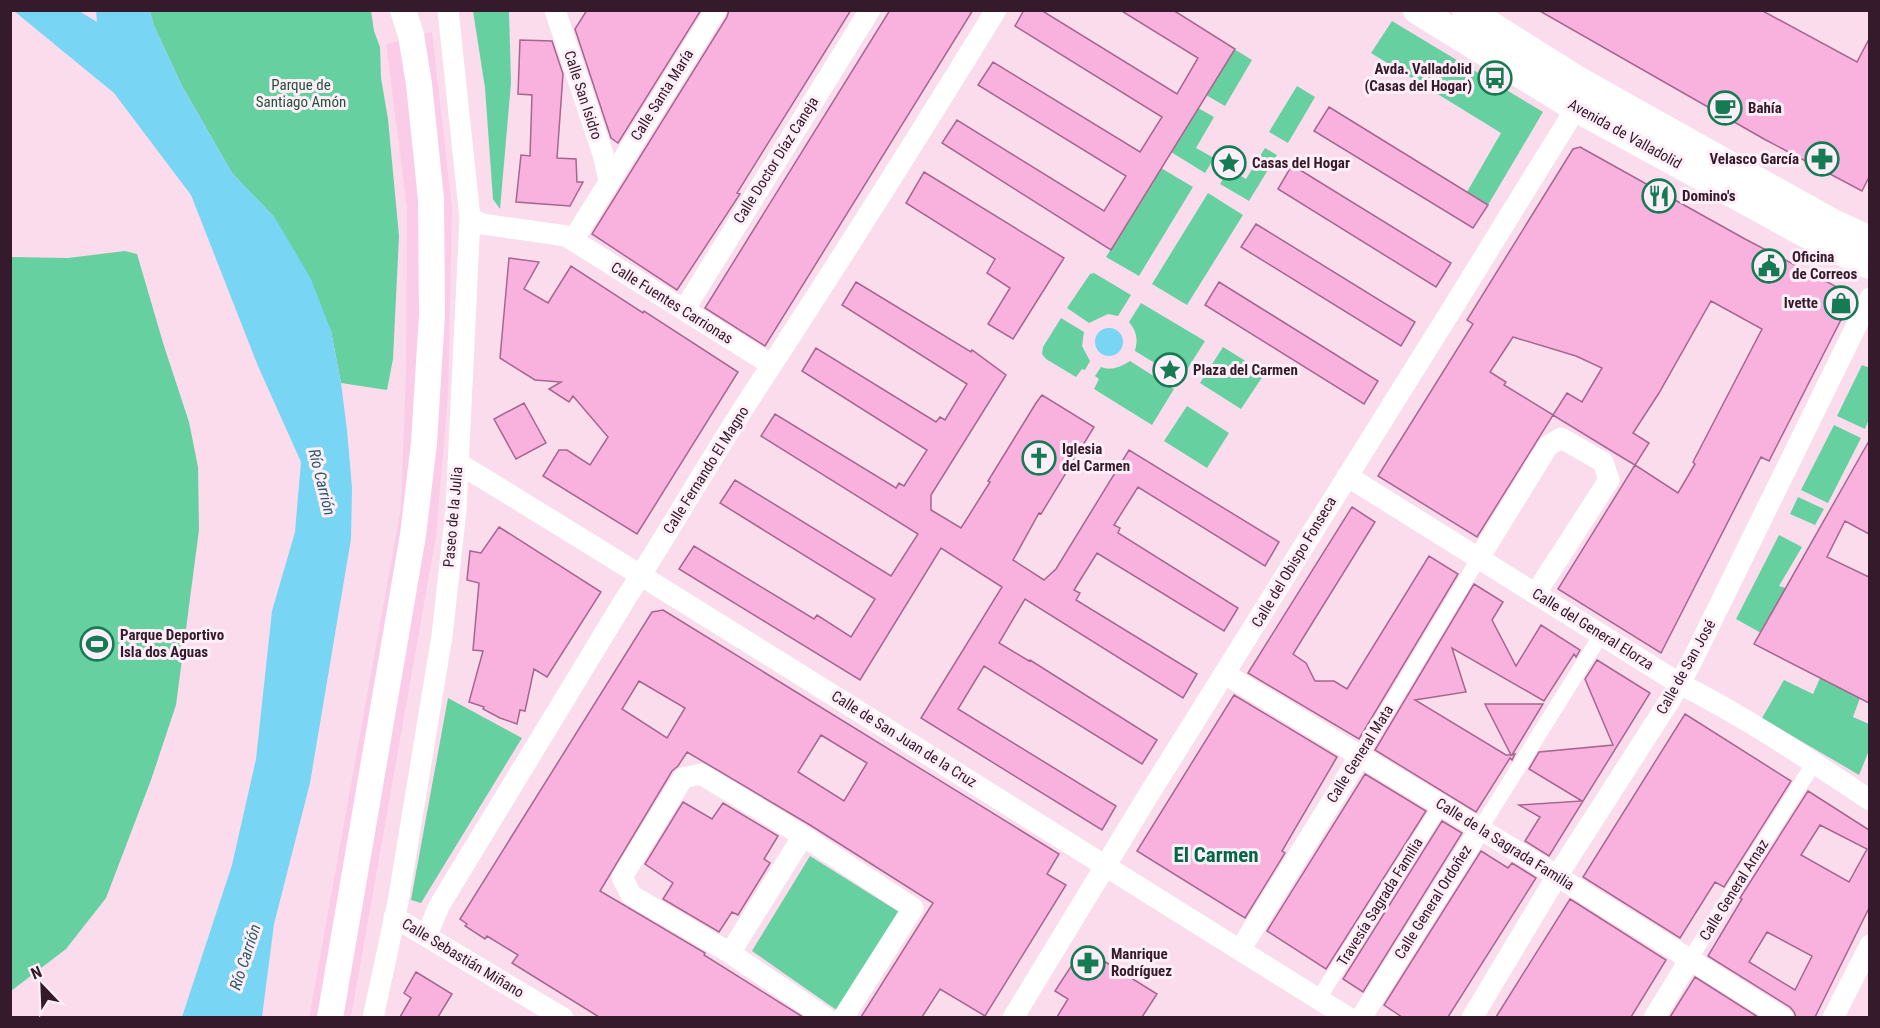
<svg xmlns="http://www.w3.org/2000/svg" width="1880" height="1028" font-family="'Roboto Condensed',sans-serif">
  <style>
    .built { fill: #fbcce8 }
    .green { fill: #67d0a0 }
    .water { fill: #79d5f4 }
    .building { fill: #f9b2de; stroke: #a6668f; stroke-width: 1.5; fill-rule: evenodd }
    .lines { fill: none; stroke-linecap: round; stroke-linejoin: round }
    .pedestrian { stroke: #fff; stroke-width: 15 }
    .minor { stroke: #fff; stroke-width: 21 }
    .tertiary { stroke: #fff; stroke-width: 26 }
    .secondary { stroke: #fff; stroke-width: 28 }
    .labels { text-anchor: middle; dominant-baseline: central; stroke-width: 6; stroke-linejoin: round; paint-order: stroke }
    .poi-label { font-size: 15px; font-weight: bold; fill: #341a2b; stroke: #fdeef7; text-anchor: start }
    .park-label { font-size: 15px; fill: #25523d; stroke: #fdeef7 }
    .street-label { font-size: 15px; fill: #341a2b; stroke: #fdeef7 }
    .water-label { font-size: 16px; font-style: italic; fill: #285c6c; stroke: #fdeef7 }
    .district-label { font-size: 21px; font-weight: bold; fill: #016845; stroke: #fdeef7 }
  </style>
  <rect width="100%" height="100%" fill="#fadced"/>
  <path class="built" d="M432,32L452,208L448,396L436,536L351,1017L309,1018L401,507L406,372L407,208L386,44Z"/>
  <path class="green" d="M150,11H371L374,31L380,47L381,78L388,119L399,236L393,359L387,390L341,383L331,331L274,217L232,173L182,86L154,26Z
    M473,11H509L511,83L500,209L493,199L485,88Z
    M1392,21L1543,112L1488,205L1467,192L1501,133L1371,53Z
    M1234,49L1252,60L1225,106L1206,95Z
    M1297,86L1315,97L1288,143L1269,132Z
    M1198,108L1214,117L1196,148L1214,158L1205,173L1171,152Z
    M1265,148L1277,155L1249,201L1220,184L1229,169L1246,179Z
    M1161,168L1193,187L1139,276L1106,257Z
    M1208,193L1243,215L1187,305L1152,284Z
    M125,251L137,254L164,346L189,422L198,467L199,530L176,705L151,780L106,898L66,949L11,991V257L68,258Z
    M1094,273L1131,295L1118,316L1108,314L1089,323L1067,308L1090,274Z
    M1141,303L1205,341L1181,379L1135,351C1138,339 1137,332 1129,322Z
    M1061,318L1084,332L1082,346L1090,361L1085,370L1082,369L1076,377L1046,359L1042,354L1043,347Z
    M1223,347L1265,373L1241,409L1200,383Z
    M1130,361L1174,389L1152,425L1094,389L1099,379L1095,376L1101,367C1111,371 1121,367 1130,361Z
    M1862,365L1870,368L1869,419L1865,429L1837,416Z
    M1187,406L1229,433L1207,468L1164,441Z
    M1834,425L1861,438L1828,503L1801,490Z
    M1798,497L1824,509L1815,525L1790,514Z
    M1779,535L1802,547L1779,586L1786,588L1761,633L1736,619Z
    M1820,678L1860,698L1853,717L1869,724L1870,748L1859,775L1762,718L1784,680L1813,694Z
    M448,698L522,738L421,903L411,900Z
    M810,856L899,912L838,1011L752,951Z"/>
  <path class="water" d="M14,11H79L97,22L96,11H150L154,26L182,86L232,173L275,218L311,279L331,331L341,383L347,430L352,488L351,539L310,783L274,924L262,1017H182L232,865L256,759L272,611L295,532L301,462L258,366L191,195L114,93Z
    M1095 342a14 14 0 1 1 28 0a14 14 0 1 1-28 0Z"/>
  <path class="building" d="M587,10H701L618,143L611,138L575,29Z
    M729,10H851L737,193L740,194L677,290L592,234L727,17Z
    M890,10H973L765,346L705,308Z
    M1024,10H1041L1177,94L1198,58L1120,10H1173L1235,49L1111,250L942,143L957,120L1104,211L1126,176L978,85L993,62L1140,152L1162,117L1015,26Z
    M1538,10H1761L1857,62L1869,39V177L1862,191L1764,139Z
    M520,40L552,41L563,74L557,158L576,159L577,182H583L570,206L516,202L521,155L530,156L532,95L518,94Z
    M1329,107L1488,205L1473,228L1314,131Z
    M1580,147L1745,239L1837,287L1835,292L1851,300L1769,461L1761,457L1661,653L1558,589L1635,465L1615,453L1553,415L1477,537L1378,476L1473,324L1467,320L1573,149ZM1711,301L1762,329L1693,462L1695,464L1678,493L1635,465L1649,443L1633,433L1659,393ZM1513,337L1576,356L1602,368L1582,402L1567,393L1553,415L1504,385L1506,382L1490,372Z
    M1292,165L1451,263L1436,287L1278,189Z
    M924,172L1064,258L1013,339L988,324L1010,288L987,273L995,259L906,203Z
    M1256,224L1415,322L1401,346L1241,247Z
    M509,258L539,262L524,289L548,303L571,266L643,313L644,311L738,372L637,534L543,476L559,450H567L590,465L608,437L573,396L569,402L549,389L561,382L535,380L500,358Z
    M856,282L971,352L972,350L1006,375L931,495V510L961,528L990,482L988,481L1036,403L1042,395L1094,427L1041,514L1039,513L1013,560L1044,580L1056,569L1129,450L1279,542L1265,566L1138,487L1114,525L1120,528L1118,533L1238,608L1224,631L1097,553L1074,590L1080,593L1076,600L1197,674L1183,698L1025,599L999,643L1029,661L1030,660L1157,740L1142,764L984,666L958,709L1116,806L1102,830L921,718L1002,587L941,548L860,680L679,569L694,546L814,619L817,615L851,637L875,599L720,503L735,480L891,576L918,534L761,436L775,414L896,488L899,483L904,486L927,450L802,371L816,348L936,422L940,417L945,420L967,384L842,305Z
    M1219,282L1378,381L1364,404L1205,305Z
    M524,403L546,443L516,459L494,419Z
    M1869,441V534L1845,521L1827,557L1869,577V703L1754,644Z
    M1352,507L1375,522L1293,654L1306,663L1315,681H1334L1347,689L1429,556L1458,574L1359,739L1248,673Z
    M499,527L601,592L547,677L534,669L525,711L520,710L517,724L500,718L483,709L484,707L469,702L483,651L473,650L479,583L467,580L470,551L481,553Z
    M1474,584L1503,602L1492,620L1516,666L1541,625L1580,650L1576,657L1574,654L1544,701L1452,648L1466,692L1415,700L1506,755H1511L1485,704H1543L1512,755L1515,754L1512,760L1510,758L1476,812L1375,750Z
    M663,610L1059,854L1047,874L1066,885L985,1016L940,989L922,1017H861L933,903L810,825L687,752L678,766L672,771L600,891L705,953L704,955L803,1017H599L512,963L518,955L487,936L485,939L465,926L467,924L460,919L652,612ZM639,681L685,708L667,738L622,709ZM821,735L867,763L844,801L798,772Z
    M1597,660L1650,693L1549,856L1525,841L1540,817L1519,805L1582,801L1529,769L1539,752L1613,745L1585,679Z
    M1234,695L1337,757L1282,851L1285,853L1245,918L1137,851Z
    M1685,714L1791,781L1724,887L1715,882L1680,938L1583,877Z
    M1365,774L1426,811L1326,969L1267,931Z
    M1808,791L1869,830V908L1815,1017H1796L1794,1012L1790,1007L1708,956L1742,899L1740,898ZM1820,825L1867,849L1849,882L1801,855ZM1767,932L1812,956L1795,990L1749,962Z
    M683,802L712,819L723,803L778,836L764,859L770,863L738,915L732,912L719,932L663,899L673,883L645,864Z
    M1442,821L1462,833L1363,992L1343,979Z
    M1481,851L1508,868L1512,863L1536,878L1448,1017H1402L1384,1005Z
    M1570,899L1666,960L1631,1017H1496Z
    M1083,948L1157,994L1142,1017H1057L1068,999L1055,991Z
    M416,972L452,994L438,1017H400L411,998L404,993Z
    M1695,977L1758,1017H1670Z"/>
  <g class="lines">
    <path class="pedestrian" d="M1360,756L1479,558
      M1480,829L1601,635
      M1690,959L1814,763
      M1319,998L1441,805"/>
    <path class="minor" d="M555,10L603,154L609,180
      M470,218L482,224L566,236L772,365
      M573,240L716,10
      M684,310L870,10
      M458,463C757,645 1052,834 1349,1018
      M1347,476L1680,684C1746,717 1808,759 1870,800
      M1479,558L1548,446L1561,438L1603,462L1609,480L1536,593
      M1225,674L1538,864L1783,1018
      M394,917L563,1018
      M427,935L439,906L626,598C672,528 712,455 758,386C839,262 918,137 996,10
      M1240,950L1360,756
      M730,953L803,836
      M373,1018L398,902L442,636L456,510L470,218L448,10
      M826,1018L730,953L631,895L622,877L683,778L701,774L803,836L913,908L843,1018
      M1013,1018L1146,799L1447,317L1576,108
      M1361,1018L1480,829
      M1472,1018L1557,876L1670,700L1691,663L1870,298
      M1654,1018L1690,959
      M1833,1018L1870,945"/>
    <path class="tertiary" d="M330,1018L413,535L424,443L432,315L431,199L419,84L411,35L403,10"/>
    <path class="secondary" d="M1417,10L1576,108L1821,242L1870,265
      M1466,10L1581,82L1831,222L1870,240"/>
  </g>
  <defs>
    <g id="bus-ring" transform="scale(1.725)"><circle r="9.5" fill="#fdeef7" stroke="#147b54" stroke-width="1.5"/><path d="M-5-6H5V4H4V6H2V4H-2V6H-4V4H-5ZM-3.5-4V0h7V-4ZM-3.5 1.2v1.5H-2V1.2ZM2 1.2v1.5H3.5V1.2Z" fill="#147b54"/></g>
    <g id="cafe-ring" transform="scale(1.725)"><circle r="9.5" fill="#fdeef7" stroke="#147b54" stroke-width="1.5"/><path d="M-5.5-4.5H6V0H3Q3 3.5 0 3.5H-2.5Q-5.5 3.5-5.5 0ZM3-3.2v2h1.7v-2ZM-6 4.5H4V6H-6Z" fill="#147b54"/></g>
    <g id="pharmacy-ring" transform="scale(1.725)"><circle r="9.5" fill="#fdeef7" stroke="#147b54" stroke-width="1.5"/><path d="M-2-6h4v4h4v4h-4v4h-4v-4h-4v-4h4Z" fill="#147b54"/></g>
    <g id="sight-ring" transform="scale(1.725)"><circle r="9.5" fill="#fdeef7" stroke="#147b54" stroke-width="1.5"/><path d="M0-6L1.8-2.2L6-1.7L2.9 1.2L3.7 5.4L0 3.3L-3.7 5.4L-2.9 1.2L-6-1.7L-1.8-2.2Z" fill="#147b54"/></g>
    <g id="restaurant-ring" transform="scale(1.725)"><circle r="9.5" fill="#fdeef7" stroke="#147b54" stroke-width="1.5"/><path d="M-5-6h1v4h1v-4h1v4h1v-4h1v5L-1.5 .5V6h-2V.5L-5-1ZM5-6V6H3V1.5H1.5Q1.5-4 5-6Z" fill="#147b54"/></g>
    <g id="civic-ring" transform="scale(1.725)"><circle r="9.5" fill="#fdeef7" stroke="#147b54" stroke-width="1.5"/><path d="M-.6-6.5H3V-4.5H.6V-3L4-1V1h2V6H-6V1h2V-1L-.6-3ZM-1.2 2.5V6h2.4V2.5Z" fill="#147b54"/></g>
    <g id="shop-ring" transform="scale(1.725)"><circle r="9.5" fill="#fdeef7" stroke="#147b54" stroke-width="1.5"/><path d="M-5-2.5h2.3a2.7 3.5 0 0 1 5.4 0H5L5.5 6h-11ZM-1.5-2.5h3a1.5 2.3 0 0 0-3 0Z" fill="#147b54"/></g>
    <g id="church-ring" transform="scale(1.725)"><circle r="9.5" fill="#fdeef7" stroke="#147b54" stroke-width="1.5"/><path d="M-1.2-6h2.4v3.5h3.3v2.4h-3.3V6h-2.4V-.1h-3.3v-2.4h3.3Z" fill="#147b54"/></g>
    <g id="stadium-ring" transform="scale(1.725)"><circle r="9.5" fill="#fdeef7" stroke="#147b54" stroke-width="1.5"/><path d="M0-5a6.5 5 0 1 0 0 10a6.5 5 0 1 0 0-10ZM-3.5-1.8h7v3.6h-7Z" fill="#147b54"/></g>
  </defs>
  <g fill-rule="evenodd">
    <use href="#bus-ring" x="1495" y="78"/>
    <use href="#cafe-ring" x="1725" y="108"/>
    <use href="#pharmacy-ring" x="1822" y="159"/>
    <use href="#sight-ring" x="1229" y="163"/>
    <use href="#restaurant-ring" x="1659" y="196"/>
    <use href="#civic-ring" x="1769" y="266"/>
    <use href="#shop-ring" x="1841" y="303"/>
    <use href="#sight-ring" x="1170" y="370"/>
    <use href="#church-ring" x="1039" y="458"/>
    <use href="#stadium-ring" x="97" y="644"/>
    <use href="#pharmacy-ring" x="1088" y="963"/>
  </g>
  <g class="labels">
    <g class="poi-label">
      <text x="1472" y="69" text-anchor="end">Avda. Valladolid<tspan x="1472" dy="17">(Casas del Hogar)</tspan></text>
      <text x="1748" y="108">Bahía</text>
      <text x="1799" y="159" text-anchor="end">Velasco García</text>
      <text x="1252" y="163">Casas del Hogar</text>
      <text x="1682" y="196">Domino's</text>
      <text x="1792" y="257">Oficina<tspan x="1792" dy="17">de Correos</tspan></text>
      <text x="1818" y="303" text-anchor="end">Ivette</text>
      <text x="1193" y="370">Plaza del Carmen</text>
      <text x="1062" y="449">Iglesia<tspan x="1062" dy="17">del Carmen</tspan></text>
      <text x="120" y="635">Parque Deportivo<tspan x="120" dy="17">Isla dos Aguas</tspan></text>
      <text x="1111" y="954">Manrique<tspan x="1111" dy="17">Rodríguez</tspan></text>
    </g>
    <g class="park-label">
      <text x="301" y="85">Parque de<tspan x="301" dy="17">Santiago Amón</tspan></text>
    </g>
    <g class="street-label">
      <text transform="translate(583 95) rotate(72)">Calle San Isidro</text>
      <text transform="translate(662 95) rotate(-58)">Calle Santa María</text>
      <text transform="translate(1625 134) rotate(29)">Avenida de Valladolid</text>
      <text transform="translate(776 160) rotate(-58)">Calle Doctor Díaz Caneja</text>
      <text transform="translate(672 303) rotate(32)">Calle Fuentes Carrionas</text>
      <text transform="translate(706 470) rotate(-58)">Calle Fernando El Magno</text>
      <text transform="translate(453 517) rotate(-85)">Paseo de la Julia</text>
      <text transform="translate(1294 562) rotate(-59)">Calle del Obispo Fonseca</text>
      <text transform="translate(1593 629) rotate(32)">Calle del General Elorza</text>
      <text transform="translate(1686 667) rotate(-61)">Calle de San José</text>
      <text transform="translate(904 739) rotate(32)">Calle de San Juan de la Cruz</text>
      <text transform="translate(1360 754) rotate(-58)">Calle General Mata</text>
      <text transform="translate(1505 844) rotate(32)">Calle de la Sagrada Familia</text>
      <text transform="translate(1734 890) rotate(-58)">Calle General Arnaz</text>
      <text transform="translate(1380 902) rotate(-58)">Travesía Sagrada Familia</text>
      <text transform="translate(1433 902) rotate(-58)">Calle General Ordoñez</text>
      <text transform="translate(463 958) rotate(31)">Calle Sebastián Miñano</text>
    </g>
    <g class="water-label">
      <text transform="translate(322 482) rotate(76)">Río Carrión</text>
      <text transform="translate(245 957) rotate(-72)">Río Carrión</text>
    </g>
    <g class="district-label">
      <text x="1216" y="855">El Carmen</text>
    </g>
  </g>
  <rect width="1880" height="1028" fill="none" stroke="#341a2b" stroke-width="24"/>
  <g transform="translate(42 986) rotate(337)" stroke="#fdeef7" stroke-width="4.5" paint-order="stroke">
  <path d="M0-4.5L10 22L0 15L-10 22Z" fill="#341a2b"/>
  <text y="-9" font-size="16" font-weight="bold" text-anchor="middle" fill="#341a2b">N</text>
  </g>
</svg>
